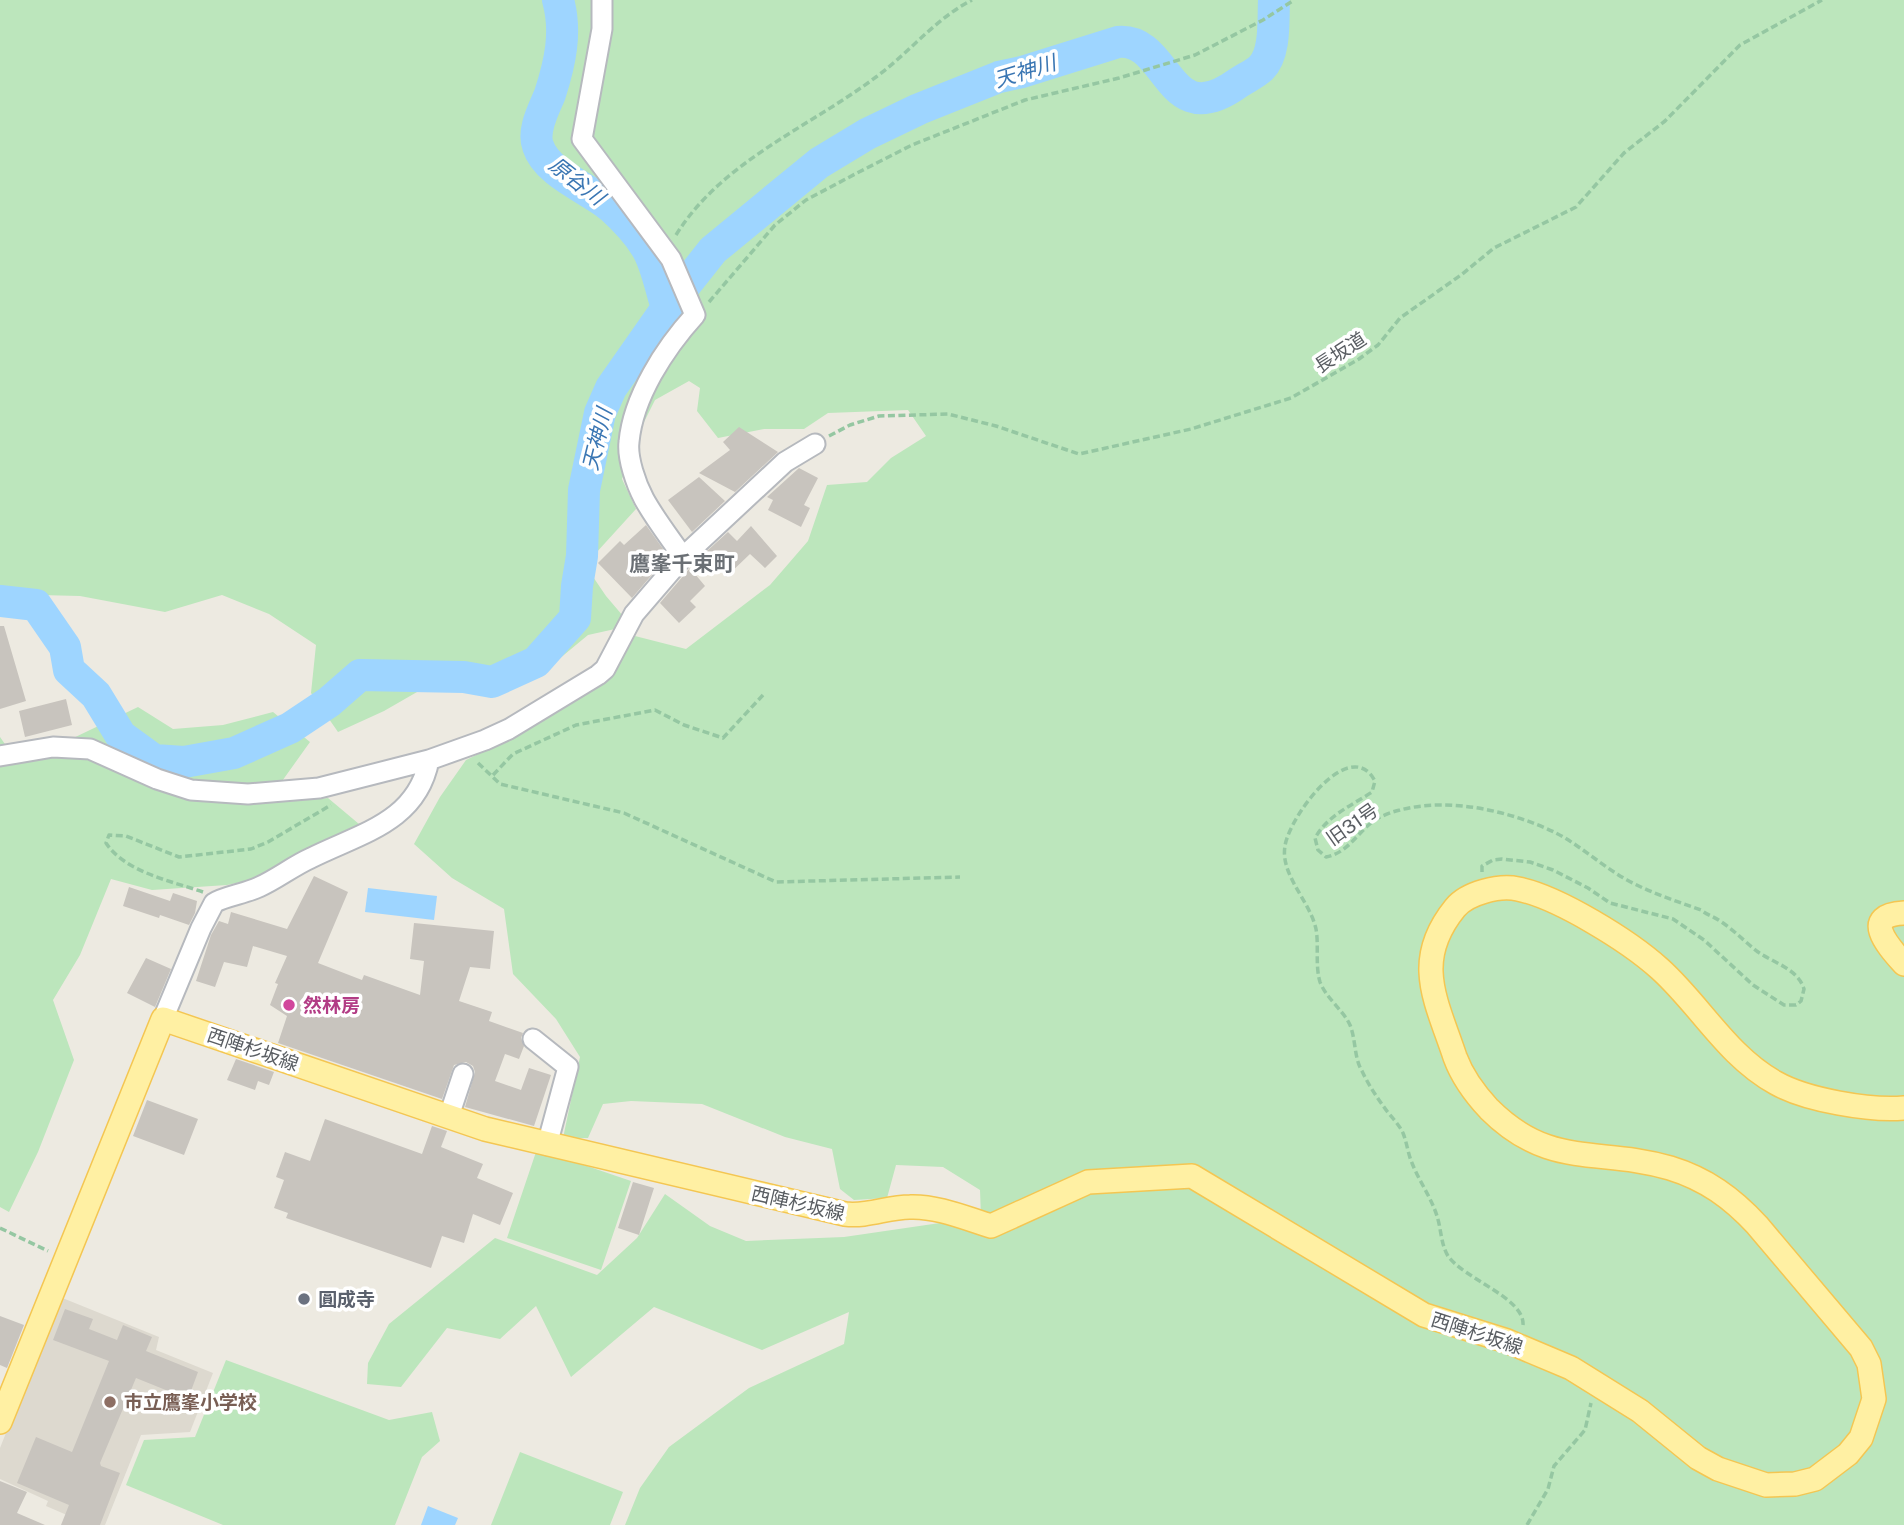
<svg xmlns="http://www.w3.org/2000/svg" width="1904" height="1525" font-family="'Public Sans','Noto Sans JP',sans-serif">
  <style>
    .education { fill: #ddd9cf }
    .green { fill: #bce6bc }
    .water { fill: #9ed5ff }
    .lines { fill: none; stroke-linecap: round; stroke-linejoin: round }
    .river { stroke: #9ed5ff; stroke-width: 32 }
    .building { fill: #c8c4be }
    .minor-casing { stroke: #b6b9be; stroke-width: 23 }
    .major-casing { stroke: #f4c652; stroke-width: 26 }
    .path { stroke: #95c7a2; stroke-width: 3.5; stroke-dasharray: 7 3.5; stroke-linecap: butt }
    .minor { stroke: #fff; stroke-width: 19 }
    .major { stroke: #fff0a3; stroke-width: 23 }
    .hotel-dot { fill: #d1479c; stroke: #fff; stroke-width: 2.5 }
    .worship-dot { fill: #6b7280; stroke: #fff; stroke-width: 2.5 }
    .education-dot { fill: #8d6e63; stroke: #fff; stroke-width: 2.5 }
    .labels { text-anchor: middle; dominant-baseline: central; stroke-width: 7; stroke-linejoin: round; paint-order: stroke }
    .street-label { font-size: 19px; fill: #595d62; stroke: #fff }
    .hotel-label { font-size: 19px; font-weight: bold; fill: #b23c85; stroke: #fff; text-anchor: start }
    .worship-label { font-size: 19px; font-weight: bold; fill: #5b616d; stroke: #fff; text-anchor: start }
    .education-label { font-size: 19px; font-weight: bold; fill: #785e54; stroke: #fff; text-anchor: start }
    .water-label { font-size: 21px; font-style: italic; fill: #3a76b3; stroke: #fff }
    .neighbourhood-label { font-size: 21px; font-weight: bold; fill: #6a6f74; stroke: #fff }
  </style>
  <rect width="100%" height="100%" fill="#edeae1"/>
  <path class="education" d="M60,1297L159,1337L156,1350L213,1373L190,1432L141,1435L105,1525H90L46,1506L48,1501L0,1479V1448Z"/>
  <path class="green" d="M0,0H1904V1525H625L640,1488L669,1447L749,1388L844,1344L849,1312L762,1350L654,1307L571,1377L536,1306L500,1339L447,1328L401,1387L367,1384L368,1363L389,1324L495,1238L597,1275L637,1238L665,1194L710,1226L746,1241L844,1237L981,1217L980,1190L943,1167L896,1165L887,1198L854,1200L840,1189L832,1149L785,1137L702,1104L631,1101L603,1104L588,1138H563L580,1057L556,1019L513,974L504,909L452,878L414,844L440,797L466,760L507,740L614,673L635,636L686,649L770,585L808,541L827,485L867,482L891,458L926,436L908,410L828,413L804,429H764L718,438L697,411L700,388L689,381L655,400L641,428L622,479L636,509L585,565L606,596L623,616L615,629L588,635L559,659L508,688H424L384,711L338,732L311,693L316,645L269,614L222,595L165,612L80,596L0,594Z
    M138,707L173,729L223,725L273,712L310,742L280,784L284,802L328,798L359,824L310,847L264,877L227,885L152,890L111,879L80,955L53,1000L74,1060L38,1152L9,1212L0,1207V737L19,764Z
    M537,1149L631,1181L601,1270L507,1238Z
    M226,1360L389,1420L432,1412L440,1441L422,1457L395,1525H223L126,1485L144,1440L195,1437Z
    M520,1452L623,1492L610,1525H491Z"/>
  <path class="water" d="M368,888L437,896L434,920L365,912Z
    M428,1506L458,1518L455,1525H421Z"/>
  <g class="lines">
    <path class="river" d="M558,0C567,32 560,63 550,94C544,109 532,130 538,146C547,174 590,189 611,207C622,217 638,234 646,247C656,262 661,290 667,308
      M0,601L36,605L65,647L69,670L96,695L121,736L154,760L184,762L234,753L290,728L329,702L360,675L464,677L492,682L536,662L575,618L577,586L582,556L584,490L600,413L611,388L667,308L713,250L819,163L867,134L919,109L999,77L1022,72L1118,42C1170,37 1166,135 1238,83C1245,78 1255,74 1261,68C1276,53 1273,20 1274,0"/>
  </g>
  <path class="building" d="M739,427L778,452L735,492L699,473L730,450L723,442Z
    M799,468L818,478L804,505L810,508L801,527L768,510L773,500L767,497Z
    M699,477L725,501L692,532L668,500Z
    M646,525L668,556L632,598L598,563L620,541L624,545Z
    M751,526L777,556L765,568L750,554L726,577L707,551L728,532L737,541Z
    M690,568L705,586L690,601L696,607L679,623L660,603Z
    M0,626H4L26,701L0,709Z
    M66,699L72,725L25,737L19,711Z
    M314,876L348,892L318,963L362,980L364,975L420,995L424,961L410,959L414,923L494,931L490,969L470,967L459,1001L492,1012L489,1021L523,1033L521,1038L524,1046L519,1059L505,1054L495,1081L521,1090L529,1068L551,1075L534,1126L465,1107L475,1072L473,1066L466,1062L454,1065L442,1099L278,1043L287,1016L270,1005L278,984L275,983L287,956L253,946L247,967L224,962L215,987L196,981L211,935L219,921L228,924L231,912L287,929Z
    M129,887L170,901L173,893L197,901L195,913L189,925L160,915L159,918L123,906Z
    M146,958L171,969L155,1007L127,993Z
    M236,1059L274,1072L269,1085L258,1081L255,1090L227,1080Z
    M147,1100L198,1119L184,1155L133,1136Z
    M325,1119L422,1154L432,1126L447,1131L441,1147L483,1164L477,1178L513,1193L500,1225L473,1214L464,1243L442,1236L431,1268L286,1218L288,1213L274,1208L284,1180L276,1177L285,1152L310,1161Z
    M633,1182L654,1188L639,1235L618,1228Z
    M65,1309L93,1319L89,1329L117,1340L123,1325L152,1337L146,1351L198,1372L188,1399L136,1378L100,1463L101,1466L120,1473L100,1525H61L69,1505L17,1483L36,1437L72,1452L109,1361L53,1340Z
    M0,1316L24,1325L7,1368L0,1365Z
    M0,1481L27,1492L17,1513L45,1525H0Z"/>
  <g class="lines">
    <g class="minor-casing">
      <path id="minor" d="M602,0V29L582,139L671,259L695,315C665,348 633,397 629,442C627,458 636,484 644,499C655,519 670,538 683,557
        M0,756L53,747L90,749L157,779L191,790L248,794L319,788L429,760L485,740L509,729L598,675L605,669L634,614L683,557L785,462L815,444
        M163,1019L201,928L214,903C222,897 247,893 259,887C277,879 293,866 311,858C361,833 417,822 429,760
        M533,1039L568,1067L547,1145
        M449,1116L463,1074"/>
    </g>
    <g class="major-casing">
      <path id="major" d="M1904,913C1859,915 1889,947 1904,964
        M0,1422L163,1019L485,1129L845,1214C868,1217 887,1207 910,1207C937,1206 965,1218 991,1226L1088,1182L1192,1176L1424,1315L1507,1341L1571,1368L1640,1411L1698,1458L1718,1469L1766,1485L1795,1484L1815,1479L1848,1454L1861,1438L1874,1399L1869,1364L1861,1348L1757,1225C1732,1198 1706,1179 1670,1168C1599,1147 1550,1170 1489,1109C1475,1094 1462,1076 1455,1057C1436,1000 1412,961 1455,908C1467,893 1499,885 1518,889C1558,897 1629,941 1660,969C1700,1005 1727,1056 1776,1083C1806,1100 1870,1111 1904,1108"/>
    </g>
    <path class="path" d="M676,235C722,161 808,128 876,77C909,53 935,19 972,0
      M709,302L775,225L806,200L859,172L912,145L1025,100L1119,78L1195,55L1263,20L1294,0
      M829,436L850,425L879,416L948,414L996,426L1079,454L1191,429L1291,398L1359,359L1378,345L1400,318L1461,275L1494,248L1576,207L1624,153L1665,121L1740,45L1822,0
      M478,763L500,784L624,813L776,882L960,877
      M493,775L513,754L576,725L655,710L684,725L723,738L763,695
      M1482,872V866L1493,860L1502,859L1530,862L1553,870L1588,888L1610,903L1673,919L1704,940L1753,985L1784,1005H1796L1801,1001L1804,989C1798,969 1774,963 1758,952C1745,942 1734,930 1720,921C1713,916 1707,915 1701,910C1676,901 1651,893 1627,880C1602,866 1581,846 1556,833C1511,811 1450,797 1400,810C1391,812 1378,817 1371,823C1355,836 1347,853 1326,857L1318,850L1315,838C1328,815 1351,806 1372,792L1375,781C1350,734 1289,817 1285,846C1280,875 1310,901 1316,929C1319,945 1315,966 1320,982C1326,998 1343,1010 1350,1025C1356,1040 1354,1058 1362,1071C1368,1084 1376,1096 1384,1107C1390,1116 1399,1124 1403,1133C1407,1143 1408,1154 1412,1163C1419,1181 1431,1197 1437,1216C1441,1228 1441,1245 1448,1256C1464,1279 1525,1298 1523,1325
      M203,892C171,881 125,872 106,843L109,835L126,836L179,857L251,849L268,842L331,805
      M0,1228L48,1251
      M1527,1525L1548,1489L1554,1466L1585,1430L1591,1403"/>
    <use href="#minor" class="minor"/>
    <use href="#major" class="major"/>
  </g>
  <circle class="hotel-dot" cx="289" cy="1005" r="7"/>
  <circle class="worship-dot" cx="304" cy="1299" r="7"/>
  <circle class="education-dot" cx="110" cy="1402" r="7"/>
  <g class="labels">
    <g class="street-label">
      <text transform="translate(1340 352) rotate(-33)">長坂道</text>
      <text transform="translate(1352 824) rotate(-35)">旧31号</text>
      <text transform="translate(253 1049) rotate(19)">西陣杉坂線</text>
      <text transform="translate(798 1203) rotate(13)">西陣杉坂線</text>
      <text transform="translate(1477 1333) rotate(18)">西陣杉坂線</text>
    </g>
    <g class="hotel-label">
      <text x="303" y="1005">然林房</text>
    </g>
    <g class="worship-label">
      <text x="318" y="1299">圓成寺</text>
    </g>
    <g class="education-label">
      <text x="124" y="1402">市立鷹峯小学校</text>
    </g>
    <g class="water-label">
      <text transform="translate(1025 71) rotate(-17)">天神川</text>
      <text transform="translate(577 181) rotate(38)">原谷川</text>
      <text transform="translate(597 439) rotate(-76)">天神川</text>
    </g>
    <g class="neighbourhood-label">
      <text x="682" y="563">鷹峯千束町</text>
    </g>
  </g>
</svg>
